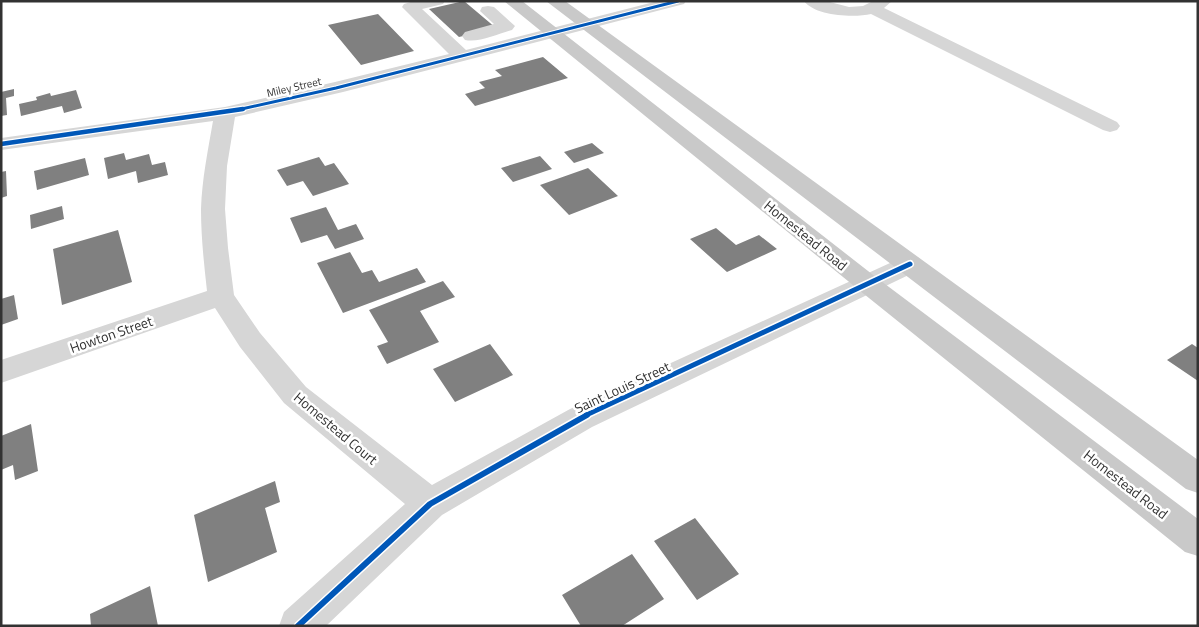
<svg xmlns="http://www.w3.org/2000/svg" width="1199" height="627" font-family="'Titillium Web',sans-serif">
  <style>
    .building { fill: #808080 }
    .lines { fill: none; stroke-linecap: round; stroke-linejoin: round }
    .minor { fill: #d6d6d6; fill-rule: evenodd }
    .major { fill: #c9c9c9; fill-rule: evenodd }
    .cycleway-far3-casing { stroke: #fff; stroke-width: 5 }
    .cycleway-far2-casing { stroke: #fff; stroke-width: 7 }
    .cycleway-far1-casing { stroke: #fff; stroke-width: 8 }
    .cycleway-casing { stroke: #fff; stroke-width: 9 }
    .cycleway-far3 { stroke: #0057b8; stroke-width: 3 }
    .cycleway-far2 { stroke: #0057b8; stroke-width: 4.5 }
    .cycleway-far1 { stroke: #0057b8; stroke-width: 5 }
    .cycleway { stroke: #0057b8; stroke-width: 6 }
    .labels { text-anchor: middle; dominant-baseline: central; stroke-width: 5; stroke-linejoin: round; paint-order: stroke }
    .far-street-label { font-size: 11px; fill: #323232; stroke: #fff }
    .street-label { font-size: 14px; fill: #323232; stroke: #fff }
  </style>
  <rect width="100%" height="100%" fill="#fff"/>
  <path class="building" d="M464,1L496,28L459,37L429,9Z
    M378,14L414,51L361,65L328,25Z
    M543,57L568,78L475,106L465,94L485,88L479,82L502,76L495,70Z
    M14,89V96L6,98L7,115L1,116V92Z
    M76,90L82,108L64,113L62,106L21,116L19,104L37,100L36,97L50,93L51,96Z
    M592,143L604,153L574,163L564,152Z
    M124,153L126,160L149,154L152,165L165,162L168,175L138,183L136,171L108,179L104,158Z
    M540,156L552,169L513,182L501,168Z
    M319,157L325,166L334,163L349,184L313,196L303,181L287,186L277,170Z
    M85,158L89,175L37,190L34,171Z
    M588,168L618,196L569,215L540,185Z
    M6,171L7,196L1,198V172Z
    M62,206L64,219L31,229L30,215Z
    M326,207L338,230L356,224L364,239L335,249L327,235L301,243L290,218Z
    M716,228L736,245L759,235L777,249L727,272L690,239Z
    M118,230L132,282L62,305L53,249Z
    M350,252L362,273L372,270L379,282L417,268L426,282L343,313L317,263Z
    M443,281L455,297L420,311L439,342L387,364L377,346L388,342L369,310Z
    M14,295L18,319L1,325V299Z
    M490,344L513,375L455,402L433,369Z
    M1192,344L1198,348V381L1167,360Z
    M31,424L38,471L15,480L13,465L1,470V436Z
    M275,481L280,502L265,508L277,552L208,582L194,515Z
    M695,518L739,574L697,600L654,541Z
    M632,554L664,599L622,626H581L562,595Z
    M150,586L158,626H91L90,614Z"/>
  <g class="lines">
    <path class="minor" d="M414,1H445L443,4L422,9L466,50L658,1H686L684,4L343,92L235,117L227,166L225,209L228,248L234,295L260,333L306,387L432,485L570,409L901,258L910,255L919,258L923,264L919,270L592,427L442,515L326,626H279L284,612L405,504L284,403L240,347L215,308L1,383V360L207,291C204,264 201,237 201,209C202,179 208,150 213,121L1,150V138L225,107L335,82L449,54L402,7L404,4Z
      M804,1H826L849,7L863,6L873,1H892L884,8L1117,122L1120,126L1117,130L1110,132L1103,130L871,14C854,18 815,16 804,1Z
      M488,6L494,7L515,26L512,30C498,34 479,43 465,40L462,36L465,32L494,24L480,11L482,7Z"/>
    <path class="major" d="M504,1H522L877,278L1198,519V556L1185,552L859,290Z
      M546,1H565L1198,460V493L1186,489Z"/>
    <g class="cycleway-far3-casing">
      <path id="cycleway-far3" d="M237,110L336,88L678,1"/>
    </g>
    <g class="cycleway-far2-casing">
      <path id="cycleway-far2" d="M1,144L243,109"/>
    </g>
    <g class="cycleway-far1-casing">
      <path id="cycleway-far1" d="M584,416L910,264"/>
    </g>
    <g class="cycleway-casing">
      <path id="cycleway" d="M298,626L430,504L587,415"/>
    </g>
    <use href="#cycleway-far3" class="cycleway-far3"/>
    <use href="#cycleway-far2" class="cycleway-far2"/>
    <use href="#cycleway-far1" class="cycleway-far1"/>
    <use href="#cycleway" class="cycleway"/>
  </g>
  <g class="labels">
    <g class="far-street-label">
      <text transform="translate(294 87) rotate(-13)">Miley Street</text>
    </g>
    <g class="street-label">
      <text transform="translate(806 235) rotate(39)">Homestead Road</text>
      <text transform="translate(111 334) rotate(-19)">Howton Street</text>
      <text transform="translate(622 387) rotate(-25)">Saint Louis Street</text>
      <text transform="translate(336 428) rotate(40)">Homestead Court</text>
      <text transform="translate(1126 484) rotate(38)">Homestead Road</text>
    </g>
  </g>
  <rect width="1199" height="627" fill="none" stroke="#323232" stroke-width="5"/>
</svg>
